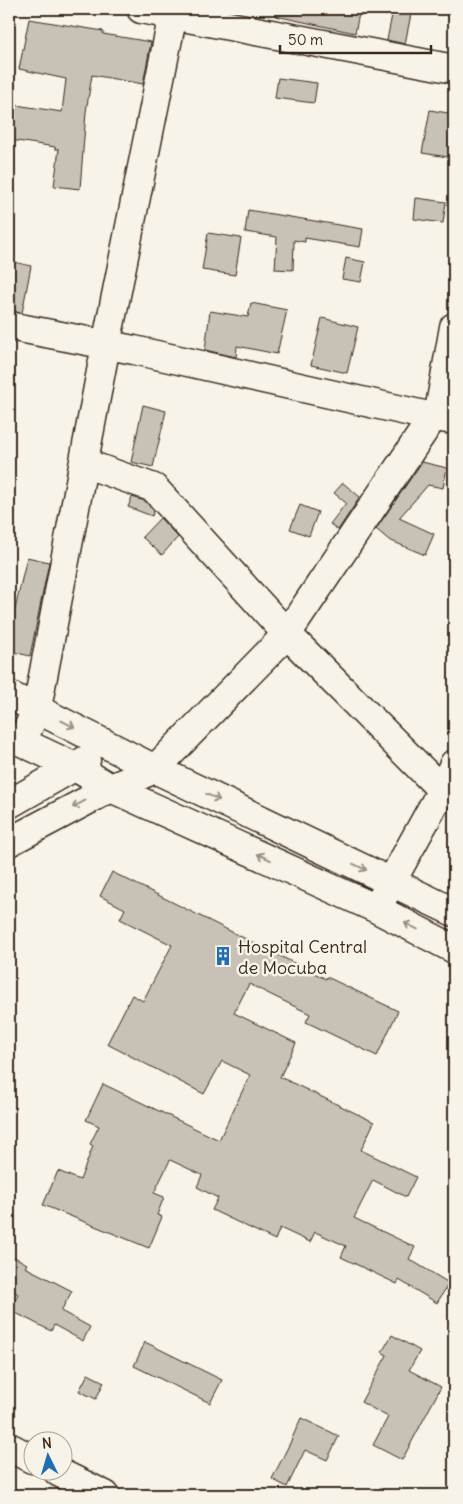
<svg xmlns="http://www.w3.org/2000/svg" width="463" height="1504" font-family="Delius,sans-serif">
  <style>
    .building { fill: #c8c1b6; stroke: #3b2a1e }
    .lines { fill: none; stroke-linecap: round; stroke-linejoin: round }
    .minor-casing { stroke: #3b2a1e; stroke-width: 31 }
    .minor { stroke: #f7f3e8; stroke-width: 28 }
    .oneway { stroke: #998e83 }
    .labels { text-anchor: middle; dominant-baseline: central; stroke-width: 5; stroke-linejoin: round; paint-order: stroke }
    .poi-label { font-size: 18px; fill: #3b2a1e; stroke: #f7f3e8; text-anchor: start }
  </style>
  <rect width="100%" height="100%" fill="#f7f3e8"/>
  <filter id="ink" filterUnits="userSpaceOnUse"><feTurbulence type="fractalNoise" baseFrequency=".02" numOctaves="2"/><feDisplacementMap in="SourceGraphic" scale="10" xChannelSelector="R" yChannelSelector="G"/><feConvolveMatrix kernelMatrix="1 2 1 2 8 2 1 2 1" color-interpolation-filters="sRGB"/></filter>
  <g filter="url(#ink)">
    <path class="building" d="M277,9H360L355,33L276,16Z
      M393,10L411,14L405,44L387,40Z
      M29,19L103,31V34L151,42L143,84L92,75L86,112L80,189L54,186L59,149H55V147L11,140L16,105L62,112L66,79L19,69Z
      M278,78L317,83L314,103L275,98Z
      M430,110L454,114V158L422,153Z
      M416,198L446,202L443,223L414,219Z
      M248,210L363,229L360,247L305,238V242L294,240L293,270L275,269L277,237L245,232Z
      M208,233L241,238L235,275L202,270Z
      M346,258L365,262L361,282L342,279Z
      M14,262L31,266L22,313L9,311V271L12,272Z
      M251,303L287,310L277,354L237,346L236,357L205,350L210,311L248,317Z
      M322,318L358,327L347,373L311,365Z
      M143,405L166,411L153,467L131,462Z
      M422,462L447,468L443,488L428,485L399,518L434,534L425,555L389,540L376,529Z
      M343,483L360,497L338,530L330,524L346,503L334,493Z
      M132,497L145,501L154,511L152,516L128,507Z
      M300,505L318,512L309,536L290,529Z
      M160,518L178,537L162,555L142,537Z
      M27,557L49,562L30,656L9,651V635Z
      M112,872L326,979L327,977L398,1011L377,1056L306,1022L310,1014L249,984L234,1013L296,1043L280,1077L374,1122L361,1150L416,1177L406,1197L373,1180L354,1218L415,1247L409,1259L449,1283L437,1303L399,1280L397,1284L341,1257L346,1246L315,1232L310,1242L280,1228L275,1240L212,1210L218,1198L197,1187L202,1175L170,1160L154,1193L164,1197L157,1215L162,1217L149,1248L43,1205L58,1171L80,1180L93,1146L90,1144L99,1126L86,1120L103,1084L219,1140L250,1075L222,1061L204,1094L107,1044L132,995L143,1001L172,945L120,919L125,909L100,896Z
      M9,1254L27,1264L25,1267L72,1291L61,1311L90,1327L83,1341L54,1325L51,1331L10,1310L18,1294L13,1291L9,1299Z
      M392,1335L420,1351L409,1370L441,1387L402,1460L373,1445L388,1417L361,1402L387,1355L382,1352Z
      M145,1342L222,1380L210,1403L134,1366Z
      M88,1374L104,1382L96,1399L79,1391Z
      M301,1418L339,1436L327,1460L305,1450L287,1487L272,1479L290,1443Z"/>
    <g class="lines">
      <g class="minor-casing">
        <path id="minor" d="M141,9L454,69
          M9,326L134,350L433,417L454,420
          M438,417L454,327
          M84,463L154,488L287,634L442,790
          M9,695L155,769L454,912
          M9,736L75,767L111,788L377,909L454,949
          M22,742L37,708L106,345L174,9
          M9,804L86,760
          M9,842L111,788L155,769L287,634L433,417
          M383,897L442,790L454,764
          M9,1447L32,1459
          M58,1472L105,1495"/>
      </g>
      <use href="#minor" class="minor"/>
    </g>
    <defs><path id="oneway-shaft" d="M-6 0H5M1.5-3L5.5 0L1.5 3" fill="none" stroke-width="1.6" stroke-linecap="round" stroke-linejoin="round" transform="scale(1.25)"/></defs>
    <g class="oneway">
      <use href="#oneway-shaft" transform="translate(68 724) rotate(27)"/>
      <use href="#oneway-shaft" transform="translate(213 797) rotate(25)"/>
      <use href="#oneway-shaft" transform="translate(79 804) rotate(152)"/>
      <use href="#oneway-shaft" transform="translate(264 857) rotate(-155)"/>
      <use href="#oneway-shaft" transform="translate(360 867) rotate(25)"/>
      <use href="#oneway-shaft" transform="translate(411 926) rotate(-153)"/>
    </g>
  </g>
  <defs>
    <g id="building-bare" transform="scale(1.5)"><path d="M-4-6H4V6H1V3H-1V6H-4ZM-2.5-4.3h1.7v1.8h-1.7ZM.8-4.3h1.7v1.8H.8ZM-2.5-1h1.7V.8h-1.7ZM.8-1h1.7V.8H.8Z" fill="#1f6fb2" stroke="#f7f3e8" stroke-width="2.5" paint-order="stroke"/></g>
  </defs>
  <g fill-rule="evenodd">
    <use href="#building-bare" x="223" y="956"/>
  </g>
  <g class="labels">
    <g class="poi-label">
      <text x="238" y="946">Hospital Central<tspan x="238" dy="21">de Mocuba</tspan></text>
    </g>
  </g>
  <rect width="463" height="1504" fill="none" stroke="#f7f3e8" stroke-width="30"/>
  <rect x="15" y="15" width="433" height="1474" fill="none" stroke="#3b2a1e" stroke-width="2" filter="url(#ink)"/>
  <g transform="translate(48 1456) rotate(355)"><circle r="24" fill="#f7f3e8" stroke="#aca397"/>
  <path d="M0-4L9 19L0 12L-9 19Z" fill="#1f6fb2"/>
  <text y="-8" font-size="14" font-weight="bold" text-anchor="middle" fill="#3b2a1e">N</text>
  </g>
  <path d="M280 45v8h151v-8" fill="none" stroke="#3b2a1e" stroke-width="2.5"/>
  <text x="288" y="45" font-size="15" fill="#3b2a1e" stroke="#f7f3e8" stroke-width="4" paint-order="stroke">50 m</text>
</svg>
